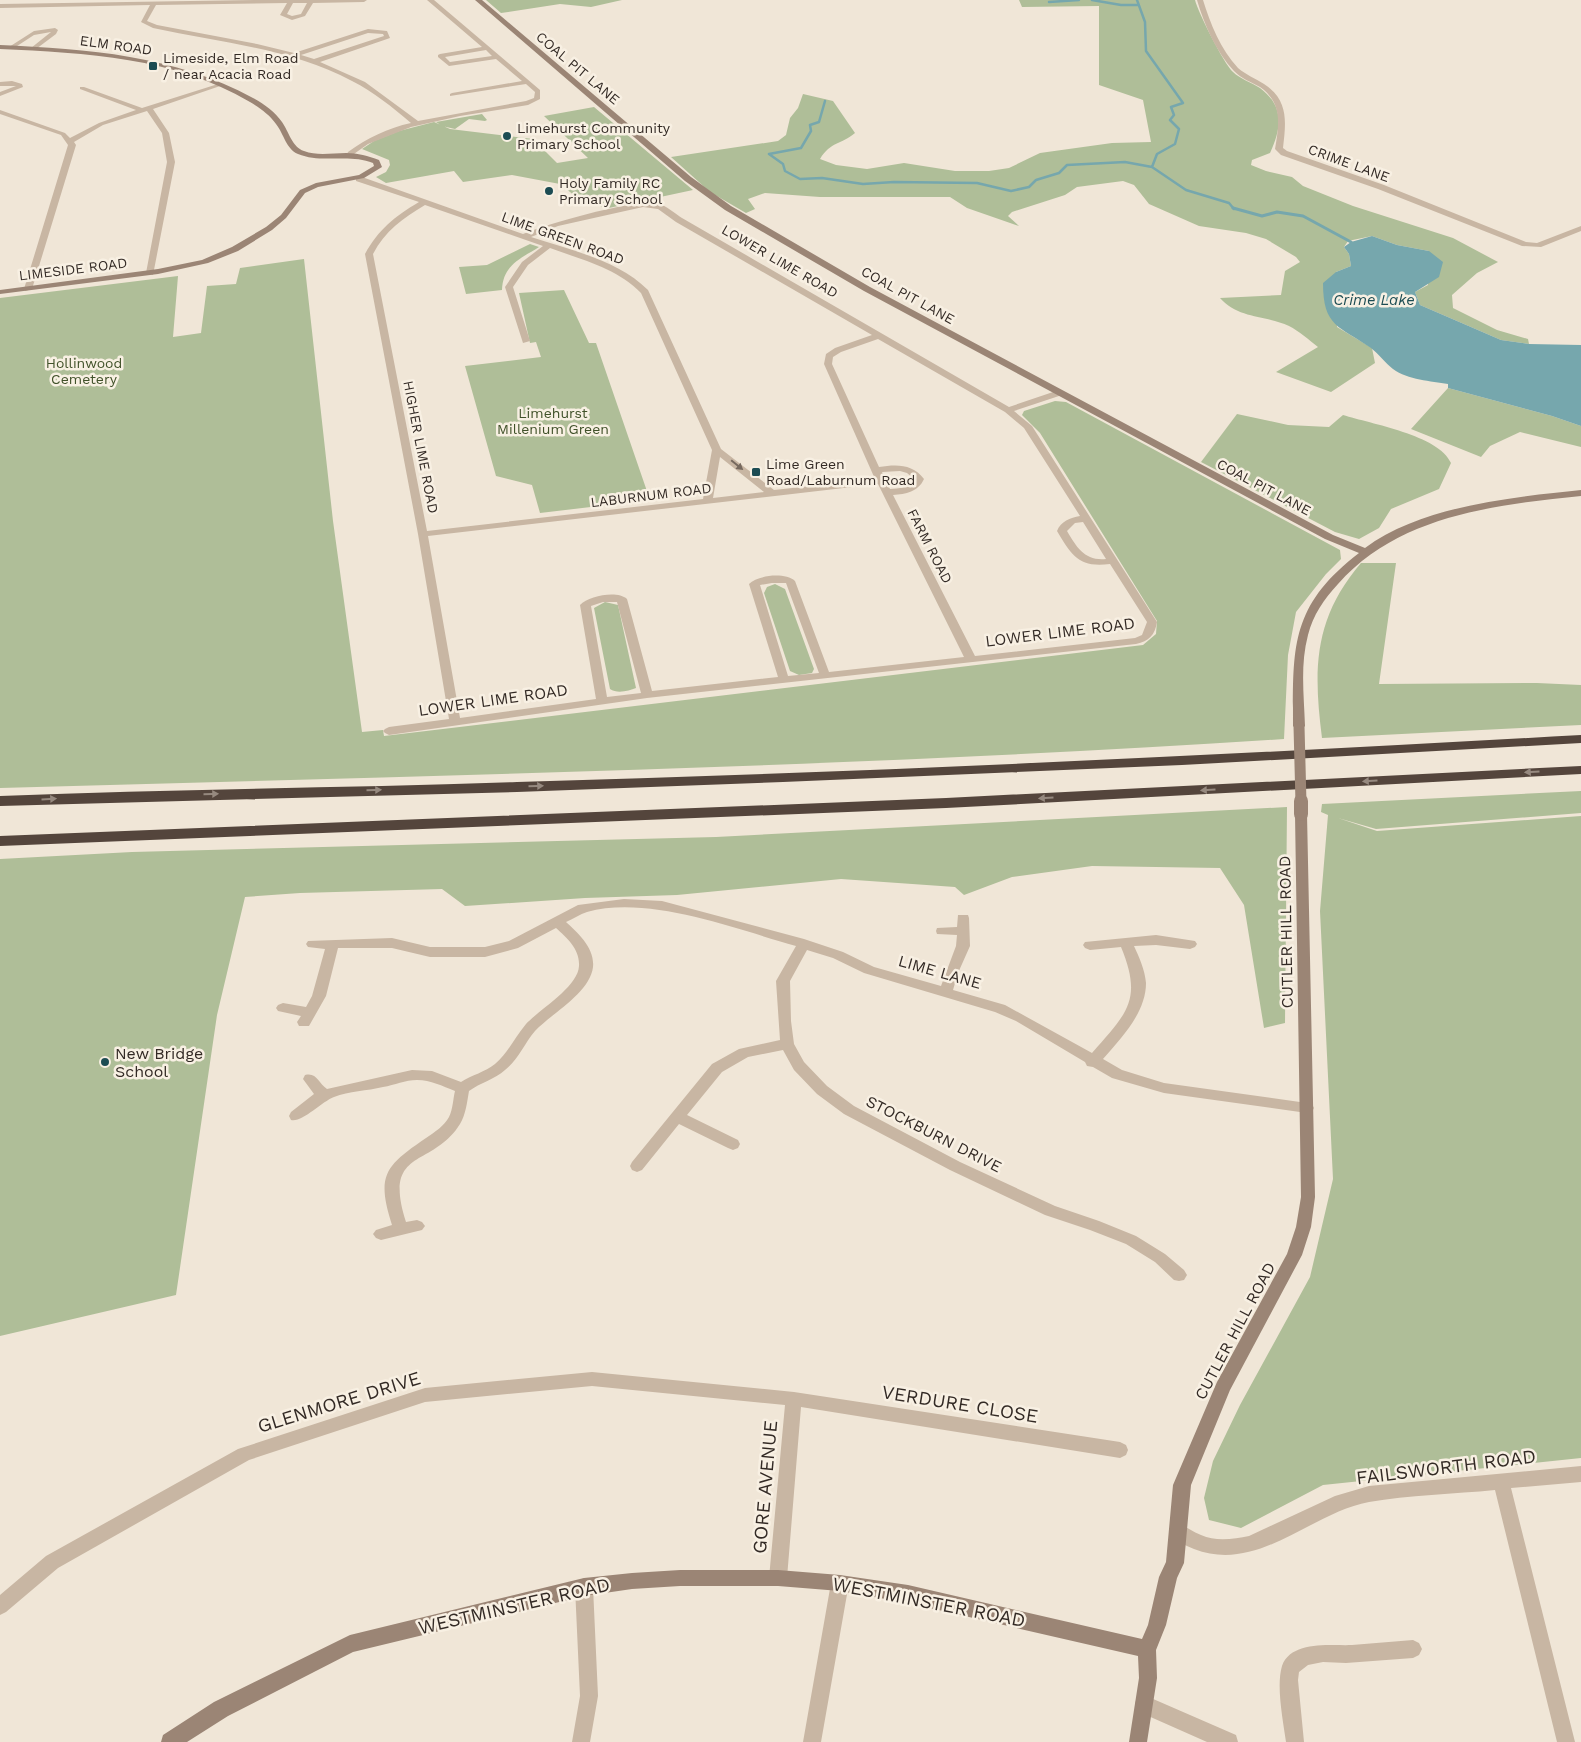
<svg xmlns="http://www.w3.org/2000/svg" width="1581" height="1742" font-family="'Work Sans',sans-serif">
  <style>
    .green { fill: #afbe98 }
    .water { fill: #76a7ad }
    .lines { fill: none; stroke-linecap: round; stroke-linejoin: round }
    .stream-far1 { stroke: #76a7ad; stroke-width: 2.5 }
    .stream { stroke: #76a7ad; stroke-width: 3 }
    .street { fill: #c8b6a3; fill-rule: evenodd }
    .secondary { fill: #9b8575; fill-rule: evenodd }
    .highway { fill: #54453c; fill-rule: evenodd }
    .secondary-bridge-far1 { stroke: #9b8575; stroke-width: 11 }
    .secondary-bridge { stroke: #9b8575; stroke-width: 14 }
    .oneway { fill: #76695e }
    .oneway2 { fill: #96897f }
    .poi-dot { fill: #1c4c53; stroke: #f8f0e3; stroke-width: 2 }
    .labels { text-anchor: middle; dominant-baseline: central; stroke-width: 5; stroke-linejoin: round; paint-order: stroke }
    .far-street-label { font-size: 14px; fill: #332a25; stroke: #f8f0e3 }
    .far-poi-label { font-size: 14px; fill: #332a25; stroke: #f8f0e3; text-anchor: start }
    .far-park-label { font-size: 14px; fill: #405129; stroke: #f8f0e3 }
    .far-water-label { font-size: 15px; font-style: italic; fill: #1c4c53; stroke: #f8f0e3 }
    .street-label { font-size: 16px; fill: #332a25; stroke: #f8f0e3 }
    .poi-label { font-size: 16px; fill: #332a25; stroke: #f8f0e3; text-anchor: start }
    .near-street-label { font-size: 19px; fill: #332a25; stroke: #f8f0e3 }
  </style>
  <rect width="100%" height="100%" fill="#f0e6d7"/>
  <path class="green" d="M486,0H622L591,7L560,4L501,13Z
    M1019,0H1195C1198,12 1224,64 1233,72C1240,79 1251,82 1260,88C1284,106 1282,127 1270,153L1252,160L1251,165L1266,171L1292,177L1303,186L1353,206L1453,238L1498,262L1477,273L1452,295L1453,308L1497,330L1528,339L1529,344L1501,340L1420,305L1415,292L1428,285L1429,251L1397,245L1372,236L1348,241L1344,247L1349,254L1351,266L1336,272L1337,327L1372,348L1375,363L1331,392L1276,372L1318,347C1309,340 1299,331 1289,326C1266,315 1238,319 1220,298L1281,295L1285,271L1300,262L1296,257L1266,239L1246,233L1199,226L1149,204L1134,185L1123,181L1077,187L1065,195L1012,212L1008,216L1019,226L967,208L950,197H820L765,193L748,199L755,209L746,213L710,192L671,157L778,141L786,135L790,118L798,108L803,94L833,101L855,133C841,145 831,141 820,159L836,165L867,169L904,163L955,171H989L1009,168L1040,153L1112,143L1151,142L1143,100L1099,85V6L1022,7Z
    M594,107L693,190L604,209L590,198L580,200L560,184L512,175L463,182L454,171L386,183L376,177L386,172L390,165L389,160L362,149L374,141L399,131L434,122L450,129L533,139L557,163L588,158L544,116Z
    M482,114L487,120L485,121L469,119L455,129L442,126L436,122Z
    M530,244L539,247C520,259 503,265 502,290L466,294L459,267L487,265Z
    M304,259L333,521L362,732L383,730L384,736L1143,645L1156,634L1157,621L1040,433L1022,415L1024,411L1055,401L1066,402L1340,550L1341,559L1326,574L1296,612L1288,655L1284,739C856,767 428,776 0,788V298L178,276L173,337L201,333L207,286L236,284L240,268Z
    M564,290L589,343H596L650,500L540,513L532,485L496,476L465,366L541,357L536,342L530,343L519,293Z
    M1448,388L1552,416L1581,426V447L1520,432L1490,446L1481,457L1411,429Z
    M1237,414L1288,425L1329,427L1343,415C1371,424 1439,435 1451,463L1439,489L1391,509L1379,528L1359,539L1335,532L1201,462Z
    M1361,563H1396L1379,684L1537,683L1581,685V725L1322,738C1313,668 1314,618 1361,563Z
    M775,584L785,589L814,669L812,673L799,675L790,671L764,593L767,587Z
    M605,602L618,605L636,688C629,691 617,694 610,689L594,608Z
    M1581,791V813L1376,829L1338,818L1377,831L1581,816V1458L1323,1485L1241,1528L1209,1520L1204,1498L1213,1461L1240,1405L1310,1277L1333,1179L1320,911L1328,815L1321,812L1322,804Z
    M1287,807L1285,1023L1264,1028L1244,905L1220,868L1092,866L1012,877L964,895L955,887L841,879L677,895L585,898L465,906L442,889L300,893L245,897L217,1015L176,1295L0,1336V859L132,852L716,837Z"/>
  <path class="water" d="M1372,236L1397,245L1429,251L1443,262L1439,277L1415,292L1420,305L1501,340L1529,344L1581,345V426L1552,416L1448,388V384C1431,381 1408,380 1393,369C1385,363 1379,354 1371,348C1339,326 1323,327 1323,283L1336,272L1351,266L1349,254L1344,247L1351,242Z"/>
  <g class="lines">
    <path class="stream-far1" d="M1092,0L1121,5H1138
      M1137,0L1145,22L1146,51L1183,103L1171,107L1174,115L1170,120L1179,129L1175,144L1157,154L1152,167L1186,190L1229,203L1234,209
      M1049,2L1079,0
      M825,101L819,122L810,125L811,131L801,148L769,154L783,164L785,171L800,179L822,178L863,184L894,182L977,183L1011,191L1029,187L1036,180L1059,173L1067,165L1125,162L1152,167"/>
    <path class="stream" d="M1233,208L1262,216L1277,212L1303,216L1351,242"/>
    <path class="street" d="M254,0H367L364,2L313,3L305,16L292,20L280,15L287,3L156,5L147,21L157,25L257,44L294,53L368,29L387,31L390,38L320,62L365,82L418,121L526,101L534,98L535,92L526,84L450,96V94L452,93L522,81L496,59L449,66L438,57V55L440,54L482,47L427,0H434L540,90V99L528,105L460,116L411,127L368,144L351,156L347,154L348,152C367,138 388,128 411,123C392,107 374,92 352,81C290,48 221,43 153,28L141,22L150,5L0,8V4ZM293,3H307L301,14L292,16L287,14ZM368,33L383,34L384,36L314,59L301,55ZM486,50L492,56L450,62L445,57Z
      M1197,0H1203C1210,23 1221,50 1238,68C1246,75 1255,78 1264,84C1289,100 1286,122 1283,148L1287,151L1384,185L1526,242L1537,243L1581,226V231L1541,247L1522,246L1378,189L1281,155L1275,149C1279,125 1283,103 1260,87C1251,82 1242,79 1234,71C1216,52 1204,24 1197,0Z
      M55,28L58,30L56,34L36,49L31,48L51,32L34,35L14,48L9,47L34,31Z
      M12,81L22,84L23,87L0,96V92L16,86H0V82Z
      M218,84L223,85L153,109L169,133L175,162L153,275L146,273L167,162L162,133L147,111L103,125L74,142L76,145L32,289L25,291L24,289L68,145L61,135L0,114V110L65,133L70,138L99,123L136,110L80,89V87H84L142,108Z
      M356,177H362L523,234C548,224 640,196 662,205C669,208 676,214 682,218L1009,407L1056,391H1062V395L1014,411L1032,426L1157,622C1155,635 1149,641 1136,644L647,698L389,735L385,733L383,731L385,729L389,727L449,719L418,534L365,254C378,230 395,216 419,202L356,181ZM425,205L543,246L522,262L505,287L523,343L530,341L513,287L528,265L550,248C582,260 617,268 641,293L712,450L703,499L427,531L373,254C385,231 403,218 425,205ZM643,207L658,209L676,222L872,335L835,348L826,354L824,364L875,479L774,490L721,449L648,290C618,260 570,250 531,237L558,226ZM878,339L1005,412L1024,428L1080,516C1070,518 1061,521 1057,531C1072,556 1079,568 1110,564L1147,622L1142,635L1135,638L975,656L893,495C906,494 918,492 924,479C913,464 897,464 879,467L832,364L833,357L841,352ZM720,457L764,492L713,498ZM900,471L907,473L914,479C909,489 899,488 890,489L882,472ZM878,484L964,657L829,672L795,581C785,572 758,575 749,584L778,677L652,691L627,599C617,590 589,596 580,605L596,699L460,718L428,536ZM1083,522L1106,559C1085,561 1077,548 1067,531L1075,523ZM772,583H786L819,673L788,676L760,585ZM603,602H617L641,693L607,697L591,606Z
      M624,899L662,901L804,939L843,952L874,967L941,986L956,946L957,935L937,934L936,931L937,928L957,927L958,915H968L969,918L970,946L958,973L953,990L1005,1005L1092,1053C1127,1013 1143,1000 1121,947L1090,950L1085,948L1083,945L1085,942L1156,935L1195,941L1197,944L1195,947L1190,949L1156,945L1134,946C1139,957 1145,970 1146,983C1146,1013 1121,1038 1103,1059L1122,1070L1164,1083L1307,1103L1312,1104L1314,1108L1312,1112L1307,1113L1164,1093L1112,1078L1093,1067L1087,1066L1085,1062L1016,1021L995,1012L864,973L833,958L807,950L790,981L791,1021L794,1044L804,1062L827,1086L854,1106L960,1162L1055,1206L1099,1221L1136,1236L1165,1254L1184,1270L1187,1275L1184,1280L1179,1281L1174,1280L1155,1262L1126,1244L1090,1230L1045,1215L950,1170L844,1114L817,1094L794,1070L783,1050L748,1057L722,1072L687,1115L738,1140L740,1144L738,1148L733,1150L728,1148L679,1124L642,1170L637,1172L632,1170L630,1166L632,1162L712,1064L739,1049L780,1040L776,981L796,946C735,929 649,895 587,912C580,914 573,919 566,922C578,933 595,948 593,967C590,993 552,1013 535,1031C524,1044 518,1060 505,1070C495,1079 480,1083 469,1091C467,1102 466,1114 460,1124C432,1169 382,1147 406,1222L417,1220L422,1222L425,1226L422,1230L381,1240L376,1238L373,1234L376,1230L392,1225C376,1175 385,1166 426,1138C435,1132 444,1126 449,1117C453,1109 453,1099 455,1091C442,1086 431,1080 417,1080C405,1080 395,1085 383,1087C367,1091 349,1091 334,1097C321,1102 302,1123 291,1120L289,1116L291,1112L314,1094L303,1079L305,1075C317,1072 318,1083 327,1089L412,1070L432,1071L461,1082C472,1075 485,1072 495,1064C508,1053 515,1037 526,1024C540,1009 578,987 579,966C580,949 567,938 556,928L518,948L485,957H430L392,948H338L326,996L309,1026H299L297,1022L301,1016L278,1011L276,1008L278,1005L283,1003L306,1007L312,996L325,949L308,947L306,944L308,941L392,938L430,947H485L509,941L578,905Z
      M592,1372L794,1392L1120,1442L1126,1445L1128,1450L1126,1455L1120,1458L801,1407L787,1578L784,1584L778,1586L772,1584L769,1578L785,1405L592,1386L425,1402L249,1460L58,1568L6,1612L0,1615V1595L46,1556L238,1449L425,1388Z
      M1581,1466V1482L1511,1488L1575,1742H1557L1495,1490C1455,1494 1408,1495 1369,1502C1310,1513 1258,1574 1194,1549C1185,1545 1174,1541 1170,1532L1173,1526L1179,1524C1187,1527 1193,1532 1201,1535C1216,1542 1234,1539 1249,1536L1335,1496L1369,1486Z
      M840,1575L846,1577L849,1583L821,1742H803L831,1583L834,1577Z
      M584,1578L590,1581L593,1587L598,1696L590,1742H572L580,1696L575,1587L578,1581Z
      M1413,1640L1419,1643L1422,1649L1419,1655L1413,1658L1346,1663L1323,1662L1308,1665L1299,1672L1298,1680L1304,1742H1286C1283,1720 1276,1686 1282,1666C1291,1640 1332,1646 1352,1645C1372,1643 1393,1642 1413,1640Z
      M1144,1695L1236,1735L1238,1742H1207L1137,1711L1135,1704L1137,1697Z"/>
    <path class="secondary" d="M475,0H482L691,177L731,206L870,287L1333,535L1365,548C1421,506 1513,497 1581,490V496C1495,505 1399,515 1338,584C1324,599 1313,615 1308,635C1300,665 1304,696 1305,726L1303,728H1295L1293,726C1293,647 1290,606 1359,553L1325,539L864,291L725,210L685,181Z
      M0,45C88,49 174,55 253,98C264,104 275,112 282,122C289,132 292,147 304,151C317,156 332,153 346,153C358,153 368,156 379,160L382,167L364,178L318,187L305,193L286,218L272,230L238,251L208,263L158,274L0,294V290L158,269L202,260L232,247L266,227L281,215L300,190L316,183L359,175L374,166L373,163C349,153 322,164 298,154C286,149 284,134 276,124C270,115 260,108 250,102C174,57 86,53 0,49Z
      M1301,810L1307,814L1315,1197L1311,1227L1302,1255L1230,1390L1191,1485L1184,1563L1177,1578L1166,1625L1156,1650L1157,1678L1147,1742H1129L1139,1678L1138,1656L908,1603L840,1591L778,1586H680L632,1589L584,1596L353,1652L228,1716L187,1742H161L163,1735L214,1702L350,1635L584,1578L632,1573L680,1570H778L840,1575L908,1585L1142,1639L1148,1625L1159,1577L1166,1562L1173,1485L1217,1382L1287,1254L1296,1227L1301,1197L1295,814Z"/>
    <path class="highway" d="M1581,735V743L1182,765L783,782L517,792L0,806V796C172,789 344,788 517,782C872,772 1226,755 1581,735Z
      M1581,766V774L946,808L0,846V836L946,798Z"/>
    <path class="secondary-bridge-far1" d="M1299,726L1301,803"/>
    <path class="secondary-bridge" d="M1301,801V814"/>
  </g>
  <defs><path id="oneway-solid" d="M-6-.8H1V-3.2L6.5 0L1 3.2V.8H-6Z" transform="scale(1.25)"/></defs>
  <use class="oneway" href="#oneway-solid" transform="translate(737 465) rotate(39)"/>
  <g class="oneway2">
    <use href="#oneway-solid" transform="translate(1532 772) rotate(177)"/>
    <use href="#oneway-solid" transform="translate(1370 781) rotate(177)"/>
    <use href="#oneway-solid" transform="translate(536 786) rotate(-2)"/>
    <use href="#oneway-solid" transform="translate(374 790) rotate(-1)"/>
    <use href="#oneway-solid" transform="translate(1208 790) rotate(177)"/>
    <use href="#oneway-solid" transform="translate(211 794) rotate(-1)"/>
    <use href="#oneway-solid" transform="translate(1046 798) rotate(177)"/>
    <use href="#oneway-solid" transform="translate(49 799) rotate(-3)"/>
  </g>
  <g class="poi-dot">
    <rect x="148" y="61" width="10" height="10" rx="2.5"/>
    <circle cx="507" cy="136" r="5"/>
    <circle cx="549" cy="191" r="5"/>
    <rect x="751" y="467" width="10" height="10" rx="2.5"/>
    <circle cx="105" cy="1062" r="5"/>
  </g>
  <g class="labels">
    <g class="far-street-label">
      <text transform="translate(116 45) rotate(8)">ELM ROAD</text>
      <text transform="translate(578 68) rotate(40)">COAL PIT LANE</text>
      <text transform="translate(1349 163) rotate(20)">CRIME LANE</text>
      <text transform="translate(563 238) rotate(20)">LIME GREEN ROAD</text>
      <text transform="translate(780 261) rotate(30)">LOWER LIME ROAD</text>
      <text transform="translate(73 269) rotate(-7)">LIMESIDE ROAD</text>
      <text transform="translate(908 295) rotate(29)">COAL PIT LANE</text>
      <text transform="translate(421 447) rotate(79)">HIGHER LIME ROAD</text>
      <text transform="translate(1264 487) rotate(28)">COAL PIT LANE</text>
      <text transform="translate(651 495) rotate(-7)">LABURNUM ROAD</text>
      <text transform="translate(930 546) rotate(63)">FARM ROAD</text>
    </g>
    <g class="far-poi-label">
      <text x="163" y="58">Limeside, Elm Road<tspan x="163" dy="16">/ near Acacia Road</tspan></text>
      <text x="517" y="128">Limehurst Community<tspan x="517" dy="16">Primary School</tspan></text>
      <text x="559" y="183">Holy Family RC<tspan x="559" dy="16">Primary School</tspan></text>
      <text x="766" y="464">Lime Green<tspan x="766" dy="16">Road/Laburnum Road</tspan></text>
    </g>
    <g class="far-park-label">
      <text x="84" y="363">Hollinwood<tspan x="84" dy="16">Cemetery</tspan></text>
      <text x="553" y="413">Limehurst<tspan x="553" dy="16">Millenium Green</tspan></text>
    </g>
    <g class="far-water-label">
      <text x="1374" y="300">Crime Lake</text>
    </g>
    <g class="street-label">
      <text transform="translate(1060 632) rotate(-7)">LOWER LIME ROAD</text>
      <text transform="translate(493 700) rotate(-8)">LOWER LIME ROAD</text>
      <text transform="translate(1286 932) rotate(-91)">CUTLER HILL ROAD</text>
      <text transform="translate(940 972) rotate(16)">LIME LANE</text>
      <text transform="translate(934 1134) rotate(27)">STOCKBURN DRIVE</text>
      <text transform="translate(1235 1331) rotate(-62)">CUTLER HILL ROAD</text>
    </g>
    <g class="poi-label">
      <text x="115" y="1053">New Bridge<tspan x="115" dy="18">School</tspan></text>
    </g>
    <g class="near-street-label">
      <text transform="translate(339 1402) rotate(-17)">GLENMORE DRIVE</text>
      <text transform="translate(960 1404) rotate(9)">VERDURE CLOSE</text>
      <text transform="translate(1446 1467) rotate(-7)">FAILSWORTH ROAD</text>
      <text transform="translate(765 1487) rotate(-85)">GORE AVENUE</text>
      <text transform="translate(929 1602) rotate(11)">WESTMINSTER ROAD</text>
      <text transform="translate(514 1606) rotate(-13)">WESTMINSTER ROAD</text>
    </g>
  </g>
</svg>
